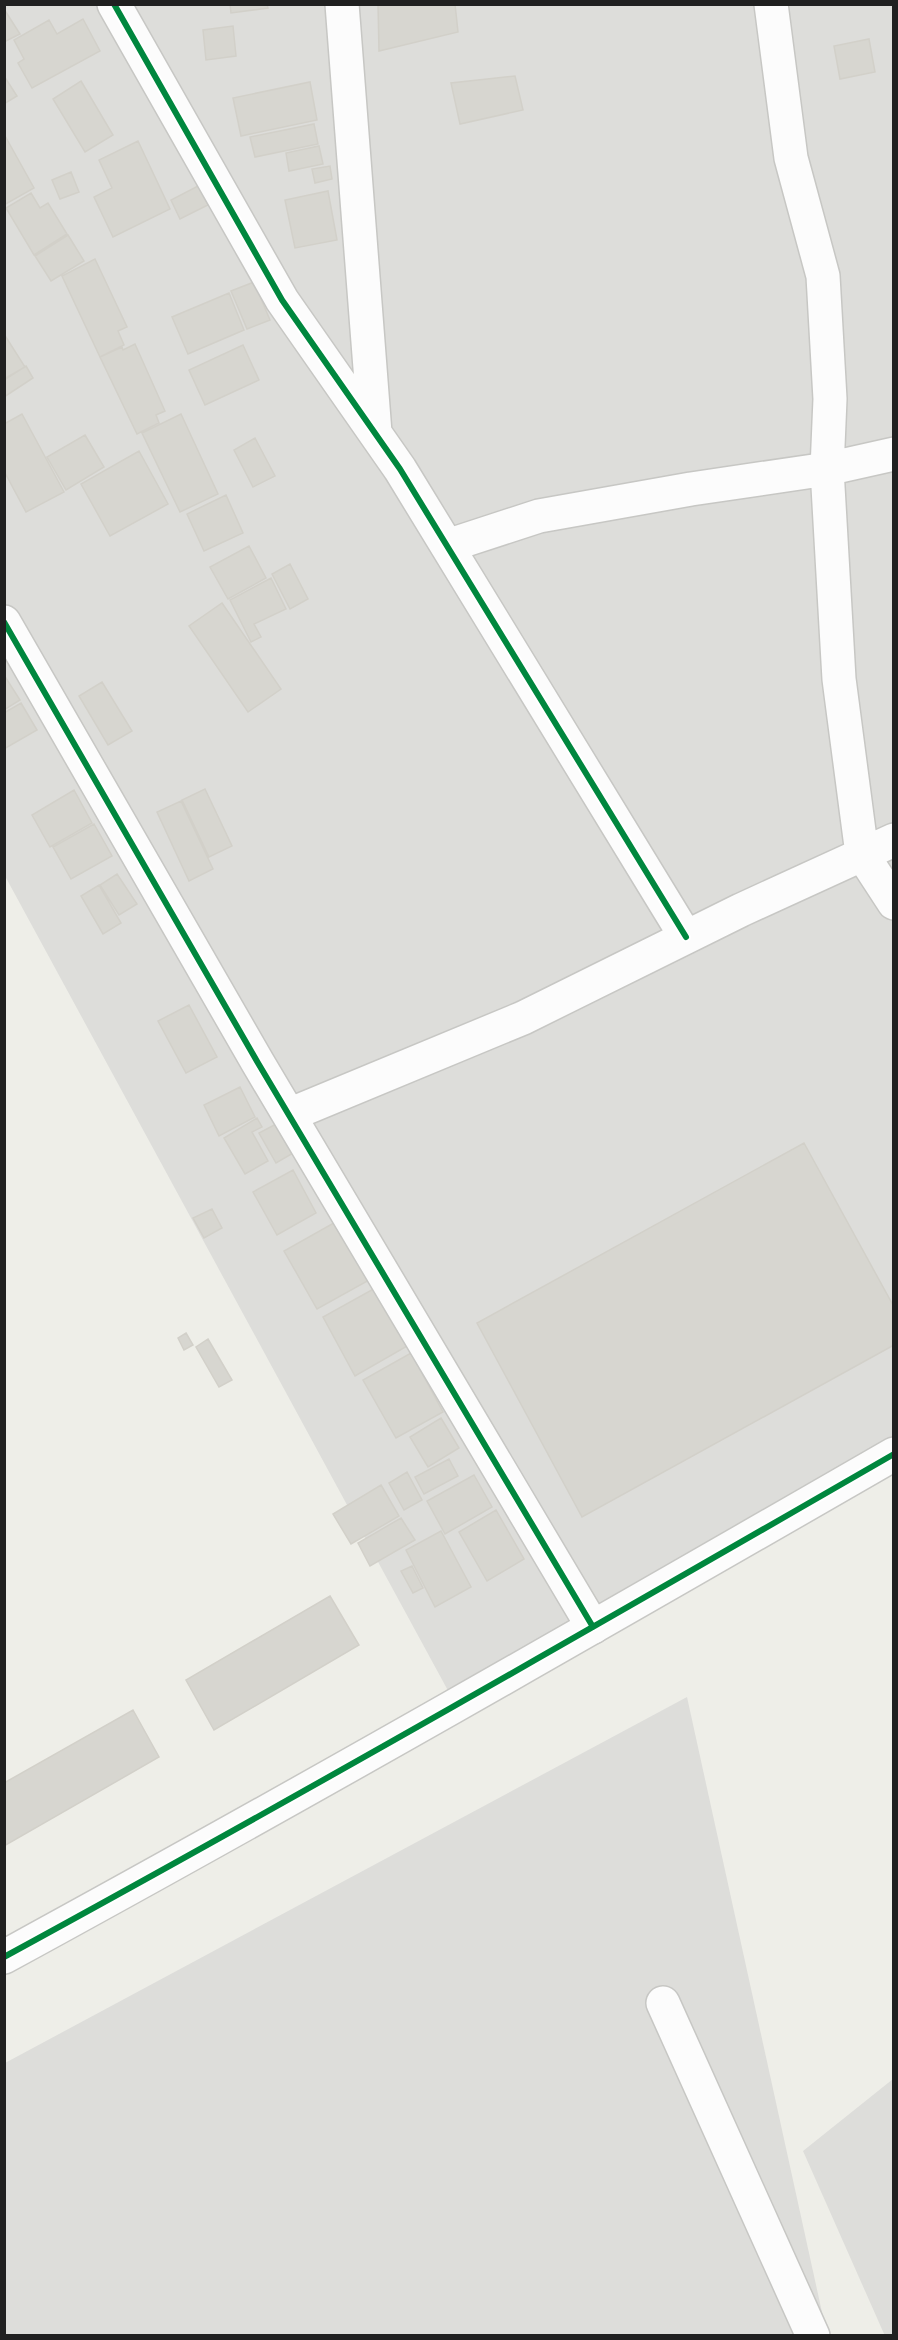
<svg xmlns="http://www.w3.org/2000/svg" width="898" height="2340" font-family="'IBM Plex Sans',sans-serif">
  <style>
    .residential { fill: #ddddda }
    .building { fill: #d7d6d0; stroke: #d2d0c9; stroke-width: 1.5 }
    .lines { fill: none; stroke-linecap: round; stroke-linejoin: round }
    .minor-casing { stroke: #c7c7c4; stroke-width: 36 }
    .tertiary-casing { stroke: #c7c7c4; stroke-width: 36 }
    .minor { stroke: #fcfcfc; stroke-width: 33 }
    .tertiary { stroke: #fcfcfc; stroke-width: 33 }
    .cycleway-casing { stroke: #fff; stroke-width: 10 }
    .cycleway { stroke: #00873e; stroke-width: 6 }
  </style>
  <rect width="100%" height="100%" fill="#eeeee8"/>
  <path class="residential" d="M4,5H893V1473L458,1709L5,876Z
    M687,1697L827,2335L5,2336V2063Z
    M893,2079L894,2335L885,2336L803,2151Z"/>
  <path class="building" d="M230,4H267L268,8L231,13Z
    M378,4H455L458,32L379,51Z
    M4,9L20,34L4,42Z
    M83,19L100,51L32,88L18,63L24,59L14,40L49,20L57,34Z
    M233,26L236,56L206,60L203,30Z
    M869,39L875,72L840,79L834,46Z
    M515,76L523,110L460,124L451,83Z
    M6,79L17,96L4,104V80Z
    M81,81L113,135L85,152L53,99Z
    M310,82L317,120L241,136L233,98Z
    M314,124L318,144L255,157L250,137Z
    M4,134L34,188L4,205Z
    M138,141L170,209L113,237L94,197L112,188L99,160Z
    M319,146L323,164L289,171L286,153Z
    M330,166L332,179L315,183L312,169Z
    M71,172L79,192L60,199L52,180Z
    M198,186L208,205L180,219L171,200Z
    M328,191L337,240L295,248L285,200Z
    M31,193L40,208L48,203L67,234L34,255L6,208Z
    M68,235L84,261L51,281L35,256Z
    M95,259L127,327L118,331L124,345L100,357L62,276Z
    M254,282L270,320L247,329L231,291Z
    M229,293L244,330L188,354L172,317Z
    M4,334L25,367L4,379Z
    M135,344L165,411L156,415L159,423L137,434L100,357L122,347L123,350Z
    M243,345L259,380L205,405L189,370Z
    M26,366L33,378L4,397V380Z
    M22,414L64,492L26,512L4,471V424Z
    M181,414L218,494L180,512L142,433Z
    M85,435L104,467L66,490L47,457Z
    M255,438L275,476L253,487L234,450Z
    M139,451L168,504L110,536L81,484Z
    M226,495L243,533L204,551L187,514Z
    M249,546L266,578L228,599L210,567Z
    M290,564L308,599L290,609L272,574Z
    M271,578L286,609L254,624L261,637L251,642L230,600Z
    M222,603L281,689L248,712L189,626Z
    M4,675L20,700L4,710Z
    M102,682L132,731L108,745L79,696Z
    M21,703L37,730L4,749V713Z
    M205,789L232,846L209,857L182,800Z
    M74,790L92,823L50,847L32,815Z
    M181,801L213,869L189,881L157,812Z
    M94,824L112,856L71,879L53,847Z
    M117,874L137,904L119,915L100,885Z
    M99,885L121,923L103,934L81,896Z
    M189,1005L217,1057L186,1073L158,1021Z
    M240,1087L255,1117L219,1136L204,1105Z
    M257,1118L262,1127L252,1132L268,1161L245,1174L224,1138Z
    M278,1123L295,1152L276,1163L259,1133Z
    M804,1143L894,1307V1345L582,1517L477,1323Z
    M293,1170L316,1213L277,1235L253,1192Z
    M212,1209L222,1228L204,1238L193,1218Z
    M339,1220L371,1279L317,1309L284,1251Z
    M377,1287L409,1345L355,1376L323,1317Z
    M186,1333L193,1345L184,1350L178,1338Z
    M208,1339L232,1380L219,1387L196,1347Z
    M411,1353L443,1412L396,1438L363,1380Z
    M441,1418L459,1448L428,1467L410,1437Z
    M449,1459L458,1476L424,1494L415,1477Z
    M407,1472L422,1500L404,1510L389,1483Z
    M474,1475L492,1507L445,1534L427,1501Z
    M381,1485L399,1516L351,1544L333,1514Z
    M496,1510L524,1559L487,1581L459,1532Z
    M401,1518L415,1540L370,1566L358,1543Z
    M441,1531L471,1587L435,1607L406,1550Z
    M412,1566L423,1588L413,1593L401,1571Z
    M330,1596L359,1645L214,1730L186,1680Z
    M133,1710L159,1757L4,1846V1783Z"/>
  <g class="lines">
    <g class="minor-casing">
      <path id="minor" d="M114,4L282,300L400,469L686,937
        M342,4L375,433
        M771,4L791,158L823,276L830,399L827,469L839,679L862,854L894,903
        M447,546L539,516L691,489L827,469L894,454
        M4,622L258,1063L593,1627
        M289,1115L523,1018L741,910L894,840
        M663,2003L813,2336"/>
    </g>
    <g class="tertiary-casing">
      <path id="tertiary" d="M4,1957C303,1794 599,1624 894,1454"/>
    </g>
    <use href="#minor" class="minor"/>
    <use href="#tertiary" class="tertiary"/>
    <g class="cycleway-casing">
      <path id="cycleway" d="M114,4L282,300L400,469L686,937
        M4,622L258,1063L593,1627
        M4,1957C303,1794 599,1624 894,1454"/>
    </g>
    <use href="#cycleway" class="cycleway"/>
  </g>
  <rect width="898" height="2340" fill="none" stroke="#202020" stroke-width="12"/>
</svg>
